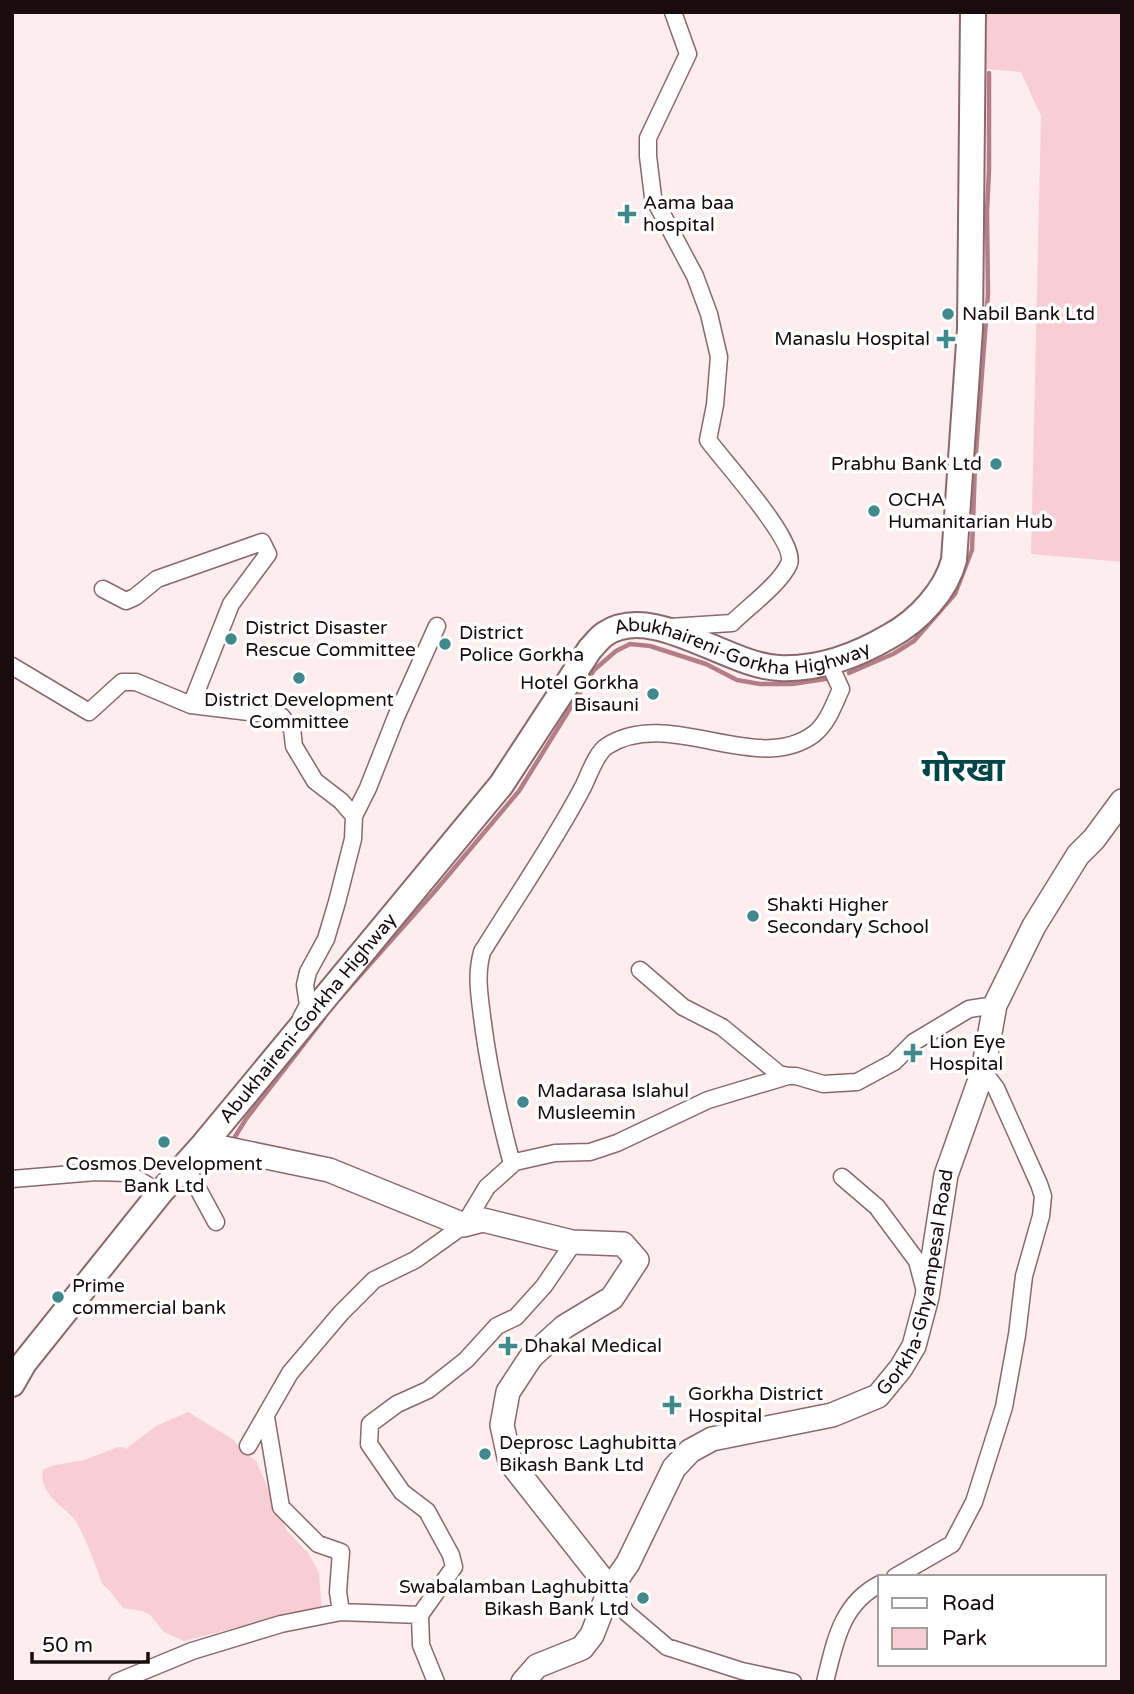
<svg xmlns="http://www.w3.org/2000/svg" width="1134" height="1694" font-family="'Varela Round','Noto Sans Devanagari',sans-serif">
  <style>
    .green { fill: #f8ced4 }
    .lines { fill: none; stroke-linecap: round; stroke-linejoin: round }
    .stream { stroke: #b47e86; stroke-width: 4.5 }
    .street-casing { stroke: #8a686d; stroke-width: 19 }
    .secondary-casing { stroke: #8a686d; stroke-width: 26 }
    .primary-casing { stroke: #8a686d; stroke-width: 28 }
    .street { stroke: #fff; stroke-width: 16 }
    .secondary { stroke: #fff; stroke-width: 23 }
    .primary { stroke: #fff; stroke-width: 24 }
    .poi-dot { fill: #41898d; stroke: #fff; stroke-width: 2.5 }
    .labels { text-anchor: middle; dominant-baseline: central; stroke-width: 7; stroke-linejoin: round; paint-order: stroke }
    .poi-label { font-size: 19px; fill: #180c0e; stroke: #fff; text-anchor: start }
    .street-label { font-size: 19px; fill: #180c0e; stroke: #fff }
    .town-label { font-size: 33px; font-weight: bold; fill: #014548; stroke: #fff }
  </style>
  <rect width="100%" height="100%" fill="#fdedef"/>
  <path class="green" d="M986,12H1122V562L1031,554L1041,116L1021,72L986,69Z
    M188,1412L234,1440L240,1449L256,1461L287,1531L309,1554L319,1573L322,1610L259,1622L184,1641L164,1632L150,1615L142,1611L123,1608L109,1590L103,1585C96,1568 84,1532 74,1519C61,1504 38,1493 43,1470L51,1466L84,1460L118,1447H123L126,1449L156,1426Z"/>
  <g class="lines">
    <path class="stream" d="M849,673L893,654L914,641L955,594L972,550L975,465L988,294L987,212L989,170V73
      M340,998L435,891L519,791L594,670L616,651L630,644L650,646L706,664L737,680L760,684H792L832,678
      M233,1140L246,1119L324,1018
      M202,1171L217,1157"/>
    <g class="street-casing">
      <path id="street" d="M103,589L126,601L135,597L157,579L262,542L268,554L231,604L191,705
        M670,627L732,623C748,607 780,584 789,564C798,542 723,461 708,440L715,405L719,357L709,314L695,276L653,197L648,156V138L688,54L673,12
        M12,666L89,712L122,682H136L191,705L281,716L292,729L294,746L315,781L341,801L354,816L353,839L337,902L326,939L308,972L305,985L308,1005L301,1018
        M354,816L368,788L396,717L437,626
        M640,970L683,1007L722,1027L779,1074L788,1076
        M512,1164C499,1115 488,1066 482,1016C479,993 476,974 482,952C516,897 553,844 583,787C589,775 596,753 607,746C670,706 756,777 814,734C828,723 834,704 841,689L829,663
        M185,1165L216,1222
        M842,1177L877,1207L917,1261L925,1291
        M12,1179L96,1172L128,1173L160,1193
        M266,1417L281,1507L318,1544L341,1552L338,1592L341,1612
        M248,1446L290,1373L341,1313L374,1280L415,1260L464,1225L487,1187L515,1162L555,1153L590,1152L617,1143L708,1100L788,1076H796L823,1084L857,1082L894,1062L914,1042L969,1009L995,1005
        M895,1577L952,1544L974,1502L1004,1407L1017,1335L1024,1276L1041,1216L1043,1196L1039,1184L996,1088L983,1071
        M610,1589L627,1613L667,1647L742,1671L793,1682
        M117,1682L192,1651L281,1624L341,1612L420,1615
        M436,1682L421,1645L420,1615L454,1567L451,1555L427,1511L402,1492L369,1444L370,1424L397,1404L428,1390L466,1360L497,1326L516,1317L544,1286L574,1242
        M825,1682C835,1642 841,1604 880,1584"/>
    </g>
    <g class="secondary-casing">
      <g id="secondary">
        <path d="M204,1144L329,1170L464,1225L483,1220L572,1242L623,1244L637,1260L612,1298L564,1327L531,1357L508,1392L502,1425L510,1462L610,1589"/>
        <path id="s1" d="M523,1682L537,1666L582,1648L592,1635L610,1589L628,1563L674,1468L690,1451L712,1439L832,1415L878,1396L901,1368L914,1346L927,1297L946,1175L983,1071L995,1005L1034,926L1078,855L1094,839L1122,801"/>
      </g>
    </g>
    <g class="primary-casing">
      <g id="primary">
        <path id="s2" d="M12,1384L24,1363L160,1193L204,1144L501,785L590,649C595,644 599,638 605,634C653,602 727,666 779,668C819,670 856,656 890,636C918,621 946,591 954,560L970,329L973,12"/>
      </g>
    </g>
    <use href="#street" class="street"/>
    <use href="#secondary" class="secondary"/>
    <use href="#primary" class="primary"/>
  </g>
  <g class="poi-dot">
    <path d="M623.5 203.5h7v7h7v7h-7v7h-7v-7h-7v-7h7z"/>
    <circle cx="948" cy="314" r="7"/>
    <path d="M942.5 328.5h7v7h7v7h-7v7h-7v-7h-7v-7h7z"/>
    <circle cx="996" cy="464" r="7"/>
    <circle cx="874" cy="511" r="7"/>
    <circle cx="231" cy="639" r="7"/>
    <circle cx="445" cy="644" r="7"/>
    <circle cx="299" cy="678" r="7"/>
    <circle cx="653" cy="694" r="7"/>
    <circle cx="753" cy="916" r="7"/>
    <path d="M909.5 1042.5h7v7h7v7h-7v7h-7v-7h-7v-7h7z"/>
    <circle cx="523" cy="1102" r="7"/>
    <circle cx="164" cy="1142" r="7"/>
    <circle cx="58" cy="1297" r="7"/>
    <path d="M504.5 1335.5h7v7h7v7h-7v7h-7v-7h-7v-7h7z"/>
    <path d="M668.5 1394.5h7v7h7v7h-7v7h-7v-7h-7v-7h7z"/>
    <circle cx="485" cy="1454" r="7"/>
    <circle cx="643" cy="1598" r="7"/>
  </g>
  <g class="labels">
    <g class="poi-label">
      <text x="643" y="203">Aama baa<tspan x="643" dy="22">hospital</tspan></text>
      <text x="962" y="314">Nabil Bank Ltd</text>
      <text x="930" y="339" text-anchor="end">Manaslu Hospital</text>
      <text x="982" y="464" text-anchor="end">Prabhu Bank Ltd</text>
      <text x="888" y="500">OCHA<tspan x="888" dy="22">Humanitarian Hub</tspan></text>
      <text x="245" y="628">District Disaster<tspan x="245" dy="22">Rescue Committee</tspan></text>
      <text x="459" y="633">District<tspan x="459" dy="22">Police Gorkha</tspan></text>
      <text x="639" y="683" text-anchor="end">Hotel Gorkha<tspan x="639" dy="22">Bisauni</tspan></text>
      <text x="299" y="700" text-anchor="middle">District Development<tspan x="299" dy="22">Committee</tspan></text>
      <text x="767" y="905">Shakti Higher<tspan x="767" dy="22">Secondary School</tspan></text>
      <text x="929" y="1042">Lion Eye<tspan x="929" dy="22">Hospital</tspan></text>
      <text x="537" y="1091">Madarasa Islahul<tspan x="537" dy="22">Musleemin</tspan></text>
      <text x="164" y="1164" text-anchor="middle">Cosmos Development<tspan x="164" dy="22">Bank Ltd</tspan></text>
      <text x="72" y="1286">Prime<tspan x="72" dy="22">commercial bank</tspan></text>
      <text x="524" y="1346">Dhakal Medical</text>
      <text x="688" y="1394">Gorkha District<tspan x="688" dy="22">Hospital</tspan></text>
      <text x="499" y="1443">Deprosc Laghubitta<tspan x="499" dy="22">Bikash Bank Ltd</tspan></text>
      <text x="629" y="1587" text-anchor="end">Swabalamban Laghubitta<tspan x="629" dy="22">Bikash Bank Ltd</tspan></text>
    </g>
    <g class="street-label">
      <text stroke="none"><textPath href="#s2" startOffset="1101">Abukhaireni-Gorkha Highway</textPath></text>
      <text stroke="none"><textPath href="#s2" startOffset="471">Abukhaireni-Gorkha Highway</textPath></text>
      <text stroke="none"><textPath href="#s1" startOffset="616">Gorkha-Ghyampesal Road</textPath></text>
    </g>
    <g class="town-label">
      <text x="963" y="770">गोरखा</text>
    </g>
  </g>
  <rect width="1134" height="1694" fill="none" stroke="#180c0e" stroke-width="28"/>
  <rect x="878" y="1575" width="228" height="91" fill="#ffffff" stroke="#a39e9f" stroke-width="2"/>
  <rect x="892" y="1598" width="35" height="10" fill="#ffffff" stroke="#a39e9f" stroke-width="2"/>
  <text x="942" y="1610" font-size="21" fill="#180c0e">Road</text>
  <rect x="892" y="1628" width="35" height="21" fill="#f8ced4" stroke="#a39e9f" stroke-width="2"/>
  <text x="942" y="1645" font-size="21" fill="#180c0e">Park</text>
  <path d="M32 1652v10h116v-10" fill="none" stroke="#180c0e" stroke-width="3.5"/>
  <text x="42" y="1652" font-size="21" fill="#180c0e" stroke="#ffffff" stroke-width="5" paint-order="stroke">50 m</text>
</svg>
